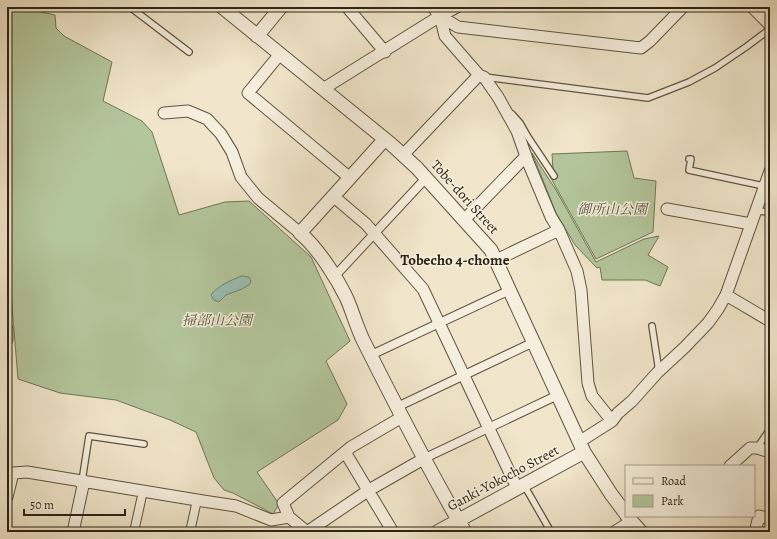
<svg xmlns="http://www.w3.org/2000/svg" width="777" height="539" font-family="Alegreya,'Noto Serif JP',serif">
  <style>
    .green { fill: #b4c69c; stroke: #70755a }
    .water { fill: #9bc0b4; stroke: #6f8275 }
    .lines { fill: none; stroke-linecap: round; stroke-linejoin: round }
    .service-casing { stroke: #5e5444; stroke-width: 8 }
    .pedestrian-casing { stroke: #5e5444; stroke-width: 10 }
    .minor-casing { stroke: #5e5444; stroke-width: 13 }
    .tertiary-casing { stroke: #5e5444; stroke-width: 15 }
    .service { stroke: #f6efdd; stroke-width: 5.5 }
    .pedestrian { stroke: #f6efdd; stroke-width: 8 }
    .minor { stroke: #f6efdd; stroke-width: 11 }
    .tertiary { stroke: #f6efdd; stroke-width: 13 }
    .labels { text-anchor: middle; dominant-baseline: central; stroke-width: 3; stroke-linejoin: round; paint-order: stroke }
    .street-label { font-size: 14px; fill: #2d2417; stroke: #f6efdd }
    .park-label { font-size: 14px; font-style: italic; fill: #56553f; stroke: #f6efdd }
    .neighbourhood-label { font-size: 15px; font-weight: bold; fill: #2d2417; stroke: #f6efdd }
  </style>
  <rect width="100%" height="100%" fill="#f1e6cb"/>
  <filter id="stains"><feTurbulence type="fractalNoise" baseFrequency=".005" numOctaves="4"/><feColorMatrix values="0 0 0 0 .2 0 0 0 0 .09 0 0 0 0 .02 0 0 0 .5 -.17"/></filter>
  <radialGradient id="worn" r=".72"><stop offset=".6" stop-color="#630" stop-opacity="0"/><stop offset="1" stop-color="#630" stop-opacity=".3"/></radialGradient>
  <path class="green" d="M7,7H18L55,15L56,28L64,36L112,62L103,101L142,121L152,132L179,215L225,202L249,201L311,257L350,341L326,361L347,404L338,420L257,472L279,504L273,514L233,493L224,490L214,478L196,432L170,420L116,400L60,393L18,379L7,245Z
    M627,151L634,178L656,181L653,232L596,259L548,173L553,169L552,154Z
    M532,153L556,190L596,262L644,239L659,236L648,255L668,267L660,286L645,280H602L600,267L597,268L575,245L556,213Z"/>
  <path class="water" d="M242,276L249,277L251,281L250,284L242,289L226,295L219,302L214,300L211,295C216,287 233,279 242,276Z"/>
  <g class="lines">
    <g class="service-casing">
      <path id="service" d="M130,7L189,52
        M485,77L648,98L689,82L715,68L746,47L770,29
        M512,114L520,123L528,137L554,176
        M689,159H691L689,170L764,186
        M755,211L770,212
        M652,326L658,365V371
        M757,448L770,429
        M82,481L89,436L144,444
        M524,485L551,532"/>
    </g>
    <g class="pedestrian-casing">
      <path id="pedestrian" d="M334,277L426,178
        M371,355L510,290
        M397,407L534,342
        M425,458L558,395
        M134,532L143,491
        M190,532L197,500"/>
    </g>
    <g class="minor-casing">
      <path id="minor" d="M347,7L385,52
        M752,7L770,25
        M440,16L445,36L479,75L484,77L498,97L517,131L528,162L551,217L559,230L577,271L581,290L588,383L592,396L612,421
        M440,16L458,27L641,48L650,41L683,7
        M440,16L457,7
        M280,54L248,93L350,178
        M323,89L440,16L433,7
        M164,113L188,111L207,119L221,134L232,152L241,177L258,198L300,233
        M403,155L479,75
        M333,196L366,224L423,289L517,488
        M667,209L751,224
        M464,220L526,156
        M496,260L559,230
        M726,295L770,321
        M7,329V340
        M579,442L612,421L618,413L632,401L657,373L685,347L708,323L718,309L726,295L770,171
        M345,452L393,532
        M730,466L750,448H757L770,452
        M7,497L13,473L27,472L203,501L236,506L271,520L289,517
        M73,532L84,481
        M307,532L289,517L283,503L351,447L402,417
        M307,532L369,490L425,458
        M755,532L759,516L770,519"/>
    </g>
    <g class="tertiary-casing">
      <path id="tertiary" d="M222,7L391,144L417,168L491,250L584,452L611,494L626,514
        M257,36L281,7
        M385,139L300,233C318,248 337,278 347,299C353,313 357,328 364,342C396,406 429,470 465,532
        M627,516L641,532
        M437,532L584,452
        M616,532L632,522"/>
    </g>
    <use href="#service" class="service"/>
    <use href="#pedestrian" class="pedestrian"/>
    <use href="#minor" class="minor"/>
    <use href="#tertiary" class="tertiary"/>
  </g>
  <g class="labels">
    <g class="street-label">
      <text transform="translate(465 197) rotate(48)">Tobe-dori Street</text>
      <text transform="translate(503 478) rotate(-28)">Ganki-Yokocho Street</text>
    </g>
    <g class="park-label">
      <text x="612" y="209">御所山公園</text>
      <text x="217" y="320">掃部山公園</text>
    </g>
    <g class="neighbourhood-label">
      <text x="455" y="260">Tobecho 4-chome</text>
    </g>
  </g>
  <rect width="777" height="539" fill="none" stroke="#f1e6cb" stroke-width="24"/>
  <rect x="8" y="8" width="761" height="523" fill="none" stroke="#2d2417" stroke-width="2"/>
  <rect x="12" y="12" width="753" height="515" fill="none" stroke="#2d2417"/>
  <rect x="625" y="465" width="130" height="52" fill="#f6efdd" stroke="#a69e8e"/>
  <rect x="633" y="478" width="20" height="6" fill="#f6efdd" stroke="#a69e8e"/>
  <text x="661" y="485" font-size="12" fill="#2d2417">Road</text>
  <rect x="633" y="495" width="20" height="12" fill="#b4c69c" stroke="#a69e8e"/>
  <text x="661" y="505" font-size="12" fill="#2d2417">Park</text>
  <path d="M24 509v6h101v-6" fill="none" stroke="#2d2417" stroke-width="2"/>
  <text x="30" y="509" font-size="12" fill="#2d2417" stroke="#f6efdd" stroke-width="3" paint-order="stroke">50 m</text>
  <rect width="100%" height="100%" filter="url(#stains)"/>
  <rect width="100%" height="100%" fill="url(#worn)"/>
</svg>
